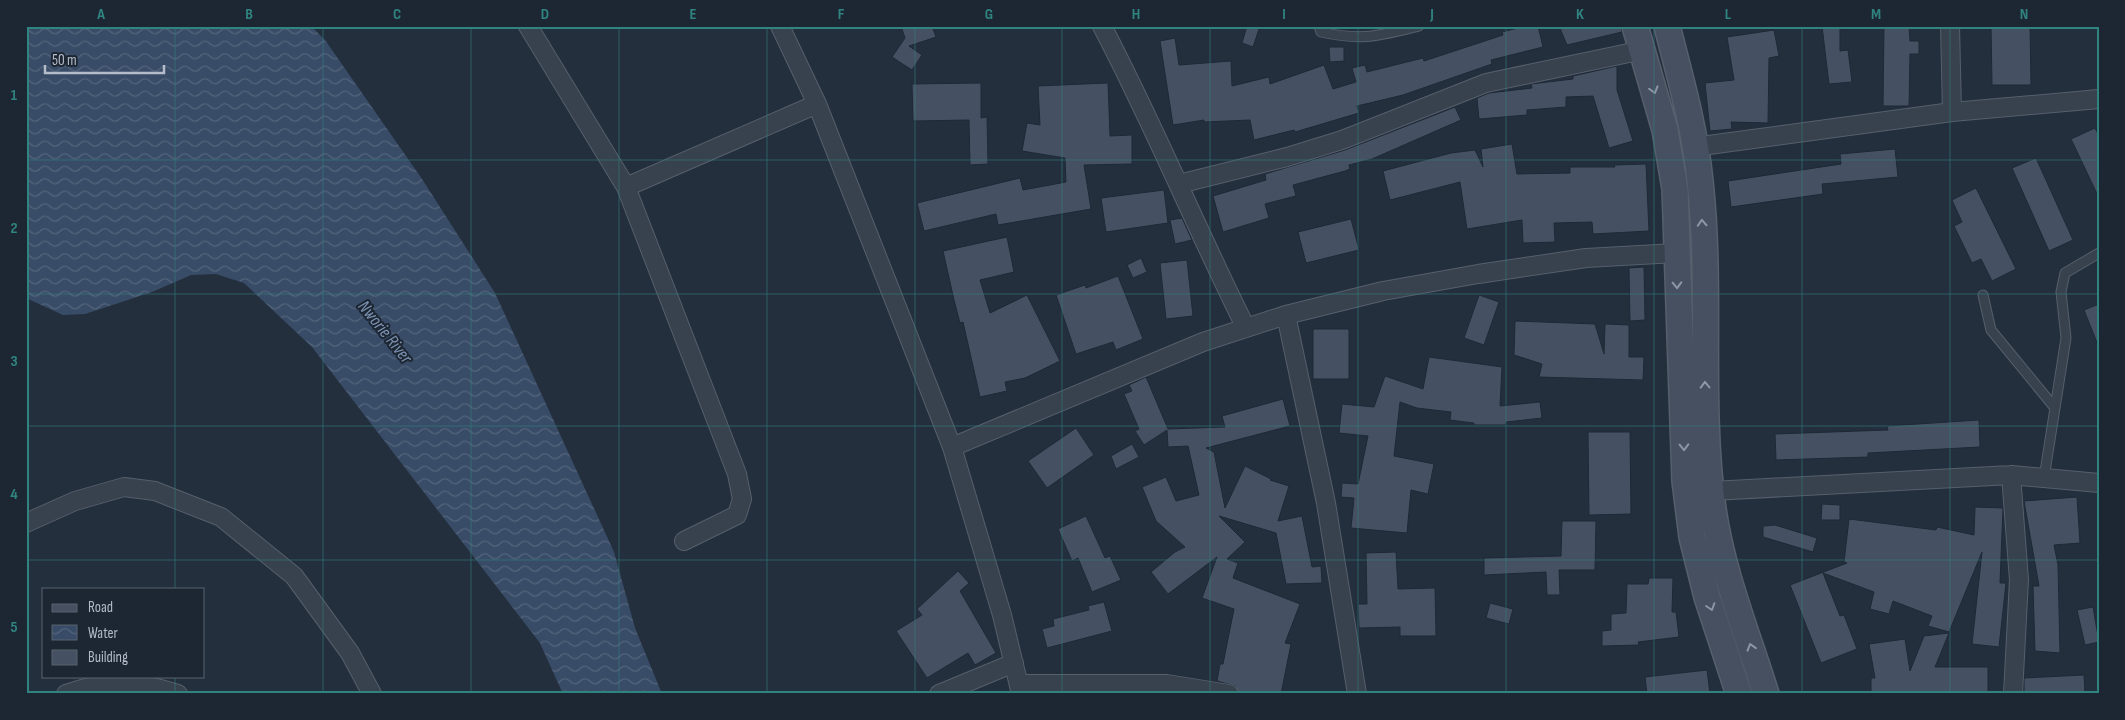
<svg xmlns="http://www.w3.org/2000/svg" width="2125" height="720" font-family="'Sofia Sans Condensed',sans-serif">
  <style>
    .water { fill: url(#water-waves) }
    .building { fill: #455162; stroke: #1f2835 }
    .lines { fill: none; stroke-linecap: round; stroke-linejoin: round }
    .service-casing { stroke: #565f6c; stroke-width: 11 }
    .minor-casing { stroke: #565f6c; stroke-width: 20 }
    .secondary-casing { stroke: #565f6c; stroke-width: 28 }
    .service { stroke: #38414e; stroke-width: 9 }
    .minor { stroke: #38414e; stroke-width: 18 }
    .secondary { stroke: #465061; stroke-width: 25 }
    .oneway { stroke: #8e96a5 }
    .grid { fill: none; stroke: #308480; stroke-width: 1; stroke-opacity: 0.55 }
    .labels { text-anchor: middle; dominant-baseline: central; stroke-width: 4; stroke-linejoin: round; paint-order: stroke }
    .water-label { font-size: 18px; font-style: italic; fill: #7c92b1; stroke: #1d2633 }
    .neatline { fill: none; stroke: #308480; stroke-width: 2 }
    .grid-label { font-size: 16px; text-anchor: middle; font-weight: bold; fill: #308480 }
  </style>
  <defs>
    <pattern id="water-waves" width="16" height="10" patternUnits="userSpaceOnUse" patternTransform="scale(1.25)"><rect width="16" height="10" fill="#394c67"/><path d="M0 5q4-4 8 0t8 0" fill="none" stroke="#53647b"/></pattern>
  </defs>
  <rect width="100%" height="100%" fill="#242f3e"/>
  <path class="water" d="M26,26H311L325,40L422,179L495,293L614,552L635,628L662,694H563L540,643L312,347L244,283L216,274L191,275L152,292L85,314L63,315L26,298Z"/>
  <path class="building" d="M901,26H932L936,37L909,46L922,55L912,70L892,57L905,38Z
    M1247,26H1260L1253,47L1242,43Z
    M1526,26H1538L1543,47L1491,60L1492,64L1403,95L1357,106L1359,113L1295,132L1294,130L1254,140L1250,120L1204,122V120L1173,125L1160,41L1175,38L1179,65L1231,61L1232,86L1269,77L1270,84L1324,65L1333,89L1356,82L1352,68L1365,65L1367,72L1423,58L1424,61L1503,35L1502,32Z
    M1559,26H1621L1622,32L1567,45Z
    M1822,26H1840V51L1848,50L1852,82L1829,84Z
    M1884,26H1909L1910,41H1919V54H1910L1909,106H1883Z
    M1991,26H2030L2031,85H1992Z
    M1774,30L1779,56L1769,58L1768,123L1731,122L1732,129L1710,131L1705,83L1734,80L1727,37Z
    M1329,47H1344V61L1330,62Z
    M1617,66V90L1633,141L1609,148L1593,96L1566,97V107L1527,110V115L1479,119L1477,98L1489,93L1532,88L1531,84L1573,79V76Z
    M981,83V118L987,117L988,164L970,165L969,120L913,121L912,84Z
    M1108,83L1110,136L1132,135V164L1084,165L1091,209L998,225L996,214L924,231L917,203L1020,178L1023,190L1066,182L1065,158L1022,151L1027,123L1040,125L1038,86Z
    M1455,107L1461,120L1372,159L1349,165L1350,169L1345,171L1293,185L1296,196L1265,204L1269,218L1223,232L1213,196L1266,180L1265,174L1345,150Z
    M2095,128L2099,136V198L2071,139Z
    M1512,144L1517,174L1570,173V167H1615L1614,165L1646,164L1649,231L1593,234L1592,222L1554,223L1555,242L1523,243L1522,220L1467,229L1460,182L1390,200L1383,171L1451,153L1475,150L1483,167L1481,149Z
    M1895,149L1898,177L1822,184L1823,194L1731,207L1728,181L1841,164L1840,154Z
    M2036,158L2073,240L2049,251L2012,168Z
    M1976,188L2016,269L1992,281L1981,259L1972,263L1954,226L1962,222L1952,200Z
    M1164,190L1168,223L1106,232L1101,198Z
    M1182,218L1192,240L1175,244L1170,220Z
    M1351,219L1359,250L1306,263L1298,232Z
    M1007,237L1014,272L980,280L990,313L1027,295L1060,361L1025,378L1005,382L1007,391L980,397L963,322L960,323L954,300L943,251Z
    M1141,258L1147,272L1133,278L1127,265Z
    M1187,260L1193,316L1166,319L1160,263Z
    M1644,267L1645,320L1630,321L1629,268Z
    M1118,276L1143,339L1116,350L1113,342L1076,354L1056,295L1085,285L1086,288Z
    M1479,295L1499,302L1484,345L1464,338Z
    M2099,304V345H2098L2084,310Z
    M1515,321L1595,324L1604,354L1605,324L1629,325V357H1644L1643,380L1539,377L1542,364L1514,355Z
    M1313,329H1349V379H1313Z
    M1429,357L1502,367L1500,406L1540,402L1542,418L1506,422V425H1474V423L1450,420L1451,412L1417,408L1400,402L1394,456L1434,464L1428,494L1411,490L1407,533L1351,528L1354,498L1341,497L1342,483L1358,484L1368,436L1339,433L1342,404L1374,407L1385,376L1423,389Z
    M1146,377L1168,429L1225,427L1222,416L1283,399L1290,426L1206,448L1214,452L1225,508L1245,466L1271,479L1270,480L1289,486L1278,521L1302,516L1312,567L1321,566L1322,583L1286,584L1276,533L1219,516L1245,542L1227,559L1238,563L1233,578L1300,604L1285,643L1291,644L1281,694H1239L1235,686L1217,681L1220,664H1223L1234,609L1202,598L1217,557L1168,594L1151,572L1175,552L1185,547L1156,521L1142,487L1166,477L1176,501L1199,495L1188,446L1168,447L1167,430L1144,445L1135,431L1139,429L1124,394L1132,391L1129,385Z
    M1979,420L1980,447L1868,453V457L1776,460L1775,434L1888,430L1887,426Z
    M1076,428L1094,455L1047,488L1028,461Z
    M1588,432H1630L1631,514L1589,515Z
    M1132,444L1139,457L1116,469L1111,456Z
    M2077,497L2080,543L2054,545L2058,565L2060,653L2035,651L2033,586H2039L2024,501Z
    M1822,504L1840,505V520H1821Z
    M1975,507L2003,508L2000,583H2006L1999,647L1972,644L1982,552L1949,632L1928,626L1932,616L1893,601L1889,614L1870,609L1874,592L1823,573L1840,616L1844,615L1857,649L1821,663L1790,585L1847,563L1844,562L1849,519L1936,530L1937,527L1974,535Z
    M1086,516L1105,558L1110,556L1121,580L1092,592L1078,558L1072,561L1058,529Z
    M1562,521H1596L1595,570H1559L1560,595H1547L1546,572L1484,575V558L1561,556Z
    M1775,525L1817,538L1813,552L1763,537V526Z
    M1396,552L1398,589L1435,588L1436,636H1400V627L1359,628L1358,604H1367L1366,553Z
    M958,571L969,583L960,591L996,653L975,665L968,653L927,678L896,631L922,615L917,609Z
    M1649,578H1673L1672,612H1676L1679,637L1638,642L1639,645L1602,646V631L1611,630V614L1626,613L1627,584H1648Z
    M1104,602L1112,631L1047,648L1042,629L1054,626L1053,619L1089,610L1088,606Z
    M1490,603L1513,609L1509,624L1486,618Z
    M2093,607L2099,642L2085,645L2077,610Z
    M1949,633L1935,667H1988V694H1871V678H1875L1869,644L1905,639L1910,671L1924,636Z
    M1707,670L1710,694H1647L1645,677Z
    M2084,675L2085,694H2024V678Z"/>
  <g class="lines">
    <g class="service-casing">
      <path id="service" d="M1319,26L1321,32C1361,41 1380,36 1419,26
        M1983,295L1991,330L2055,408
        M2044,478L2066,338L2061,292L2065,273L2099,253"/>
    </g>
    <g class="minor-casing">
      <path id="minor" d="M528,26L626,187L817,104
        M780,26L817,104L952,447L1002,615L1021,694
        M1102,26C1154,125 1196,228 1246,328
        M1950,26L1952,112
        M1694,147L1952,112L2099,99
        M1179,184L1287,157L1342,140L1486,83L1643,50
        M626,187L737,474L742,499L737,515L684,541
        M1286,315L1326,503L1357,694
        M952,447L1203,342L1286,315L1383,291L1478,274L1586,258L1676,253
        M2011,475L2019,580L2013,694
        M1712,491L2011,475L2099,483
        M26,523L75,501L124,487L155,491L221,517L294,576L350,653L372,694
        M1019,684H1167L1229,694
        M66,694C109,679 135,680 178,694
        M939,694L1014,663"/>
    </g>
    <g class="secondary-casing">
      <path id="secondary" d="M1635,26L1665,130L1675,189L1685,481L1692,537L1707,597L1739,694
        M1667,26C1680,77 1695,129 1700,181C1712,289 1698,401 1713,509C1722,572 1747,633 1766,694"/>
    </g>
    <use href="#service" class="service"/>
    <use href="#minor" class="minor"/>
    <use href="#secondary" class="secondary"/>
  </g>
  <defs><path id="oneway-chevron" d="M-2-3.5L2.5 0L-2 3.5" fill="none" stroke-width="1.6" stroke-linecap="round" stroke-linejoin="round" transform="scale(1.25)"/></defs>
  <g class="oneway">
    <use href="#oneway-chevron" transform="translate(1654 90) rotate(74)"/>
    <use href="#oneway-chevron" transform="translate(1702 223) rotate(-93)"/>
    <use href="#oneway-chevron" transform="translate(1677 285) rotate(88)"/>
    <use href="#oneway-chevron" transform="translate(1705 385) rotate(-91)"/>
    <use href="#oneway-chevron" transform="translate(1684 447) rotate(88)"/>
    <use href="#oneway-chevron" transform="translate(1711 607) rotate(72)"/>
    <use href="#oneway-chevron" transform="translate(1751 647) rotate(-107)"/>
  </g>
  <path class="grid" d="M175,26V589M323,26V694M471,26V694M619,26V694M767,26V694M915,26V694M1062,26V694M1210,26V694M1358,26V694M1506,26V694M1654,26V694M1802,26V694M1950,26V694M26,160H2099M26,294H2099M26,426H2099M26,560H2099M175,676V694"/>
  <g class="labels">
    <g class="water-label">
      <text transform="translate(385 332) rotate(51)">Nworie River</text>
    </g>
  </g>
  <rect width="2125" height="720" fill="none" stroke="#1d2633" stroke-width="55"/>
  <rect x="42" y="588" width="162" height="90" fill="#1d2633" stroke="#59626f"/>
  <rect x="52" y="604" width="25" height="8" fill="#465061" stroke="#59626f"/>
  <text x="88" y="612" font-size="15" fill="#b4bcc9">Road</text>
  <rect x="52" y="625" width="25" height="15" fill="url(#water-waves)" stroke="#59626f"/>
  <text x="88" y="638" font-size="15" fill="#b4bcc9">Water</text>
  <rect x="52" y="650" width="25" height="15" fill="#455162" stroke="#59626f"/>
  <text x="88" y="662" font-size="15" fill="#b4bcc9">Building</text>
  <path d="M45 65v8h119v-8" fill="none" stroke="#b4bcc9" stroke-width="2.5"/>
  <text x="52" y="65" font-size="15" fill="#b4bcc9" stroke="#1d2633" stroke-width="4" paint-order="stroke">50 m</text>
  <rect x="28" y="28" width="2070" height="664" class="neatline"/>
  <g class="grid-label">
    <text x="101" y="19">A</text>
    <text x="249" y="19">B</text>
    <text x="397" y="19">C</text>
    <text x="545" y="19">D</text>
    <text x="693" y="19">E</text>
    <text x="841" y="19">F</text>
    <text x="989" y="19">G</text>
    <text x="1136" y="19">H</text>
    <text x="1284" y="19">I</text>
    <text x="1432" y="19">J</text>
    <text x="1580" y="19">K</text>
    <text x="1728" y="19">L</text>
    <text x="1876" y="19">M</text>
    <text x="2024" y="19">N</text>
    <text x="14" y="100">1</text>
    <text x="14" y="233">2</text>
    <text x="14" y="366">3</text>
    <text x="14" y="499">4</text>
    <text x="14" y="632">5</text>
  </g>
</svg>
